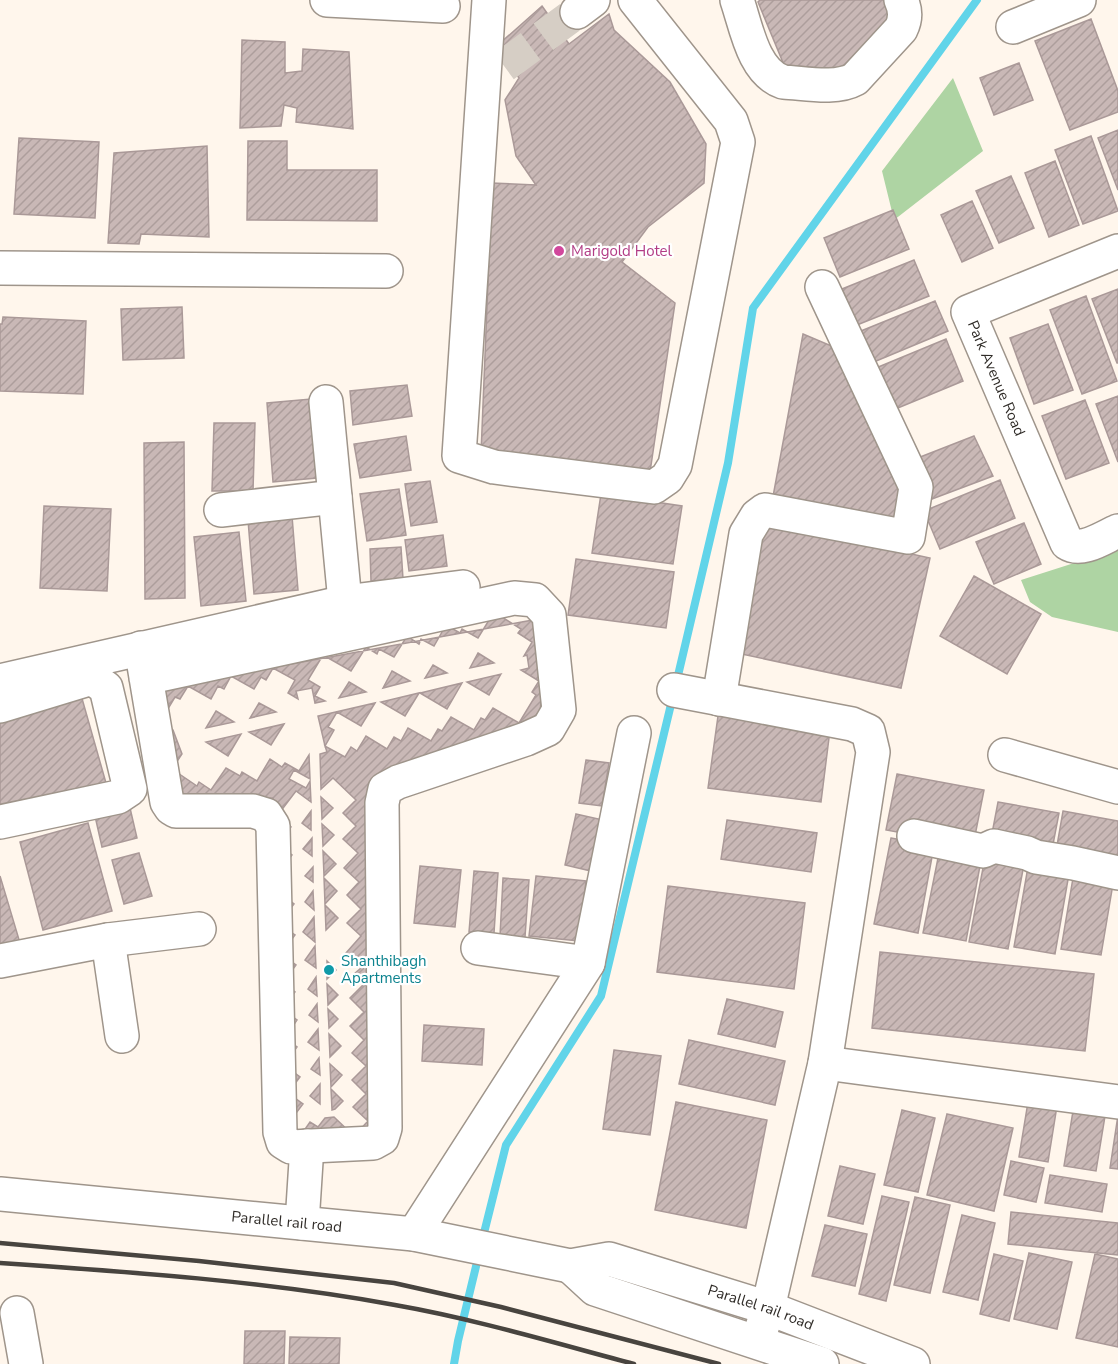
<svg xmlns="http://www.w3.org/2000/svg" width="1118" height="1364" font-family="'Nunito Sans',sans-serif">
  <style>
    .park { fill: #aed4a3 }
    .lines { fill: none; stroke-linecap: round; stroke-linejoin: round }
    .stream { stroke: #61d4e9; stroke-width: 8 }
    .building { fill: url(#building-hatch); stroke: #aa9998; stroke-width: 1.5; fill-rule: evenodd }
    .minor-tunnel { stroke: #d6cec5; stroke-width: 33; stroke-dasharray: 33 16; stroke-linecap: butt }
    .minor-casing { stroke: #9f958b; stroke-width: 36 }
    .minor { stroke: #fff; stroke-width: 33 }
    .rail { stroke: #48443f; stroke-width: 4.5 }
    .hotel-dot { fill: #d1479c; stroke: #fff; stroke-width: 2 }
    .culture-dot { fill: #0f9aa8; stroke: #fff; stroke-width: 2 }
    .labels { text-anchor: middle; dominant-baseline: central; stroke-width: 4.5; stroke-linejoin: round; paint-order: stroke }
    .hotel-label { font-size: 15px; fill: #b23c85; stroke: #fff; text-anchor: start }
    .street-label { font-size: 15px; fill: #302c28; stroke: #fff }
    .culture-label { font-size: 15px; fill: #0d838f; stroke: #fff; text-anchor: start }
  </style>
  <defs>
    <pattern id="building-hatch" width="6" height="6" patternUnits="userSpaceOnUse" patternTransform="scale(1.5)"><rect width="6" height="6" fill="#c9b8b6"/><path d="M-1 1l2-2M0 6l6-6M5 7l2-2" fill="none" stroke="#ad9e9c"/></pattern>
  </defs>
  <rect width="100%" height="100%" fill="#fff6ec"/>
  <path class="park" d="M953,78L983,151L894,220L882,171Z
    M1118,549V632L1052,617L1030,602L1021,580Z"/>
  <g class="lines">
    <path class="stream" d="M676,684L728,463L753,308L977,0
      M482,1241L506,1145L601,996L673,696
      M454,1364L458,1341L479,1254"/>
  </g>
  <path class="building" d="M760,0H893L895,6L856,71L784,65L758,2Z
    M542,6L569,44L609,14L614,30L670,82L706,144L704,183L648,227L622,262L675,303L649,479L481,454L492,183L536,185L516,156L505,100L519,78L498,45Z
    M1091,19L1118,91V112L1070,130L1035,41Z
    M242,40L285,42V73L302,71L303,49L349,52L353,129L296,122L297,108L284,105L281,126L240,128Z
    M1019,63L1033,100L994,115L980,78Z
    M1118,130V190L1098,138Z
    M1091,136L1118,211L1083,224L1055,150Z
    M19,138L99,142L95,218L14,214Z
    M248,141H287V170H377V221L247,220Z
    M207,146L209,237L141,234L139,244L108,243L114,153Z
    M1055,161L1079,225L1049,237L1025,173Z
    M1011,176L1034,228L999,243L976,191Z
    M972,201L993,248L962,262L941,215Z
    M893,210L909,249L840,277L824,238Z
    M914,260L929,296L857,325L842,289Z
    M1118,289V363H1117L1092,299Z
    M1086,296L1117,381L1082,394L1050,310Z
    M935,301L948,331L869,364L856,333Z
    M182,307L184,358L123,360L121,309Z
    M3,317L86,321L83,394L0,391V324H2Z
    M1048,324L1073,390L1034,404L1010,338Z
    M803,334L834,347L904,494L895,524L772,502Z
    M946,339L963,381L893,410L876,368Z
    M407,385L412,416L353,425L350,391Z
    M1118,396V462L1096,404Z
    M311,399L317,478L273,482L267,403Z
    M1085,400L1109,463L1066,479L1042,416Z
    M214,423H255L253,491H212Z
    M406,436L411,470L360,478L354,444Z
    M974,436L993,476L924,502L910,461Z
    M184,442L185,598L145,599L144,443Z
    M1000,480L1015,518L940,549L924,511Z
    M430,481L437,522L411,526L405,484Z
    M399,489L406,535L367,541L360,494Z
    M601,494L682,506L673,564L592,553Z
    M44,506L111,509L107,591L40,588Z
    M292,516L298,590L254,594L248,520Z
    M761,521L930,558L901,688L732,652Z
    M1024,523L1041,564L994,584L976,542Z
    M239,532L246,601L201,606L194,537Z
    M443,535L447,566L409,571L405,540Z
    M401,547L403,579L371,581L370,549Z
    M576,559L674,572L666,628L568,615Z
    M974,576L1041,614L1007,674L940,636Z
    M494,612L521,629L518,633L532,642L524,656L527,655L529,668L521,670L539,681L532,692L536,695L519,723L493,708L485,720L481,718L474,730L451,717L442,731L438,729L431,741L408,728L401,741L394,737L387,749L366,736L357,751L351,747L345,757L325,746L327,752L320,754L321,789L333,778L356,800L343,813L356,826L343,839L358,853L344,868L359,882L347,895L361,909L347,923L361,936L346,953L361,968L354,974L364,984L350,998L364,1012L350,1026L364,1040L352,1053L366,1066L352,1080L366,1094L353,1107L368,1121L354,1136L334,1117L325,1118L318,1127L310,1122L301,1135L287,1125L303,1104L288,1093L300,1077L284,1065L297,1047L285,1038L297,1020L282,1009L295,992L283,983L296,965L281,954L295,935L279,924L294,904L280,893L279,873L292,855L278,845L291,827L277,816L296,791L311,802L310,781L306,788L289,779L294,770L310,779L309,755L299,771L285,763L282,767L270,759L257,781L242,772L240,776L226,768L211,790L199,782L197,786L172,769L182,754L173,730L160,722L175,697L180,699L188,686L211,699L218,686L224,689L231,676L254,689L261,677L266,680L273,668L295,680L288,693L298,699L296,691L312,688L315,703L325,701L315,696L320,687L308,680L323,655L351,671L366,647L377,654L379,649L394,657L407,636L419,644L421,639L434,646L446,625L460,633L462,629L478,638ZM478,653L494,663L470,668ZM433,665L447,673L425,678ZM392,671L410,681L383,688ZM501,674L489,695L467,682ZM349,682L366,692L339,698ZM462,683L447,709L420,693ZM419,693L405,716L381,702ZM259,703L276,712L250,718ZM375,703L361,726L337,712L328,727L334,730L325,746L318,716ZM216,711L234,722L206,728ZM284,724L271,745L249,732ZM241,734L228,756L206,742ZM321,797L333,808L322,819ZM311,811V830L302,823ZM322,824L334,835L323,846ZM312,838V856L303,849ZM323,851L336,864L324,876ZM313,867V882L305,876ZM324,878L337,891L325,904ZM313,891L314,910L305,902ZM325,905L338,918L326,930ZM314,917L315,942L303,932ZM315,946L316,968L305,960ZM327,961L336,970L327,979ZM316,977L317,996L308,989ZM327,984L338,995L328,1005ZM317,1004L318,1022L309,1015ZM328,1009L338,1019L329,1028ZM318,1029L319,1050L308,1042ZM329,1034L341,1046L330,1057ZM319,1058L320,1075L311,1069ZM330,1064L342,1075L331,1087ZM320,1084V1104L310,1096ZM331,1089L343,1101L335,1109L332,1110Z
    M544,618L540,721L374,783L382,1134L285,1139L273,798L170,805L154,689Z
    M81,695L106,783L0,812V719Z
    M718,716L830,730L821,802L708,788Z
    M586,760L609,763L602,806L579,803Z
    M897,774L984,790L973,846L886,830Z
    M998,802L1059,813L1051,855L990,844Z
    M130,808L137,838L102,847L95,816Z
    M1063,811L1118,821V868L1055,857Z
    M576,814L603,820L591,871L565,865Z
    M727,820L817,833L811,872L721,859Z
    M88,823L112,911L43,930L20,842Z
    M891,838L934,846L918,933L874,924Z
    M940,848L982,855L966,941L923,933Z
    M986,852L1025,859L1008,949L969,942Z
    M139,853L152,896L124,904L112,860Z
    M1029,861L1070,868L1055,954L1014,947Z
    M420,866L461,870L455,927L414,923Z
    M474,871L498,873L494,933L469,932Z
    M1074,872L1114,878L1101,955L1061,949Z
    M0,876L20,943L0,949Z
    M536,876L586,881L579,941L529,936Z
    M503,878L529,880L525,937L500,936Z
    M668,886L805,903L794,989L657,972Z
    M880,952L1094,974L1085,1051L872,1028Z
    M727,999L783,1012L775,1047L718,1034Z
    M424,1025L484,1029L482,1065L422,1061Z
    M689,1040L785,1061L775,1105L679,1084Z
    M614,1050L661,1056L650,1135L603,1129Z
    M676,1102L767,1120L746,1228L655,1210Z
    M1028,1102L1057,1106L1048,1162L1019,1157Z
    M902,1110L935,1118L918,1192L884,1185Z
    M1073,1111L1105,1116L1096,1171L1064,1166Z
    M947,1114L1013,1128L994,1211L927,1195Z
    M1118,1115V1169L1110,1168Z
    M1011,1161L1044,1168L1036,1202L1004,1195Z
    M840,1166L875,1174L863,1224L828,1216Z
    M1050,1175L1107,1184L1102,1212L1045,1203Z
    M882,1196L909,1202L886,1301L859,1294Z
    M915,1197L950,1205L930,1293L894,1285Z
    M1011,1212L1118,1223V1255L1008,1244Z
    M962,1215L995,1223L978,1300L943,1292Z
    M825,1225L867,1234L855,1286L812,1276Z
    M1029,1253L1072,1262L1057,1329L1014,1319Z
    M994,1254L1023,1261L1009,1321L980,1314Z
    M1095,1254L1118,1259V1347L1076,1338Z
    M245,1331H285L284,1364H244Z
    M290,1337L340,1338L339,1364H289Z"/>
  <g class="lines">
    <path class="minor-tunnel" d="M504,66L577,12"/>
    <g class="minor-casing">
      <g id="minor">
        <path d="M327,0L443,6"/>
        <path d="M489,0L459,456L494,467L654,487L667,478L675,465L738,142L731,121L635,0"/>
        <path d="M737,0C746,26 753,72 783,82C805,83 835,90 855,79L901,29C906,19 906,10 901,0"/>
        <path d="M577,12L593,0"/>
        <path d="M1013,27L1079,0"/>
        <path id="s1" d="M1118,251L968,312L1067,543C1082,553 1104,537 1118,531"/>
        <path d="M0,268L386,271"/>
        <path d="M326,402L345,602"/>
        <path d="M221,510L335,497"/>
        <path d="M141,648C150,699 158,750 167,802L171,808L176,811H253L266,815L273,826L280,1132L283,1142L291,1147L373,1143L382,1138L385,1128L382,803L385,789L398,782L526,739L548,729L559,710L549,615L535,600L514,598L146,678"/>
        <path d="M0,681L345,602L463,587"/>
        <path d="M674,690L852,724L868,731L873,752L825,1063L768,1308L758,1341"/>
        <path d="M719,699L746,534L757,516L765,510L908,537L916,487L822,287"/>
        <path d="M0,706L92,678L106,688L130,789L118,797L0,822"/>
        <path d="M1005,755L1118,787"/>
        <path d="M914,836L983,851L994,846L1027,853L1036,857L1073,863L1118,873"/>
        <path d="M108,940L122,1036"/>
        <path d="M478,948L588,963"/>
        <path d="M0,961L108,940L199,929"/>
        <path d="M825,1063L1118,1102"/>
        <path id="s2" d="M0,1194L414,1234L570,1266L609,1259L768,1308L913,1364"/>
        <path d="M302,1223L307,1146"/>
        <path d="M414,1234L588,963L634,733"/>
        <path d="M570,1266L595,1289L822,1364"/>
        <path d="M17,1313L26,1364"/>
      </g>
    </g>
    <use href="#minor" class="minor"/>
    <path class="rail" d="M0,1243L199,1261L394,1283L501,1307L719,1364
      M0,1263C132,1272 264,1281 395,1305C475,1319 555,1343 634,1364"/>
  </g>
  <circle class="hotel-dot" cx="559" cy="251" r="6"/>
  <circle class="culture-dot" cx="329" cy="970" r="6"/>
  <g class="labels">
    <g class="hotel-label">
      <text x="571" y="251">Marigold Hotel</text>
    </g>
    <g class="street-label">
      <text stroke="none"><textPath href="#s1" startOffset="234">Park Avenue Road</textPath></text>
      <text stroke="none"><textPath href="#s2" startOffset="288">Parallel rail road</textPath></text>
      <text stroke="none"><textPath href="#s2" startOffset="774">Parallel rail road</textPath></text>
    </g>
    <g class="culture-label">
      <text x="341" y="961">Shanthibagh<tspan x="341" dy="17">Apartments</tspan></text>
    </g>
  </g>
</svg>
